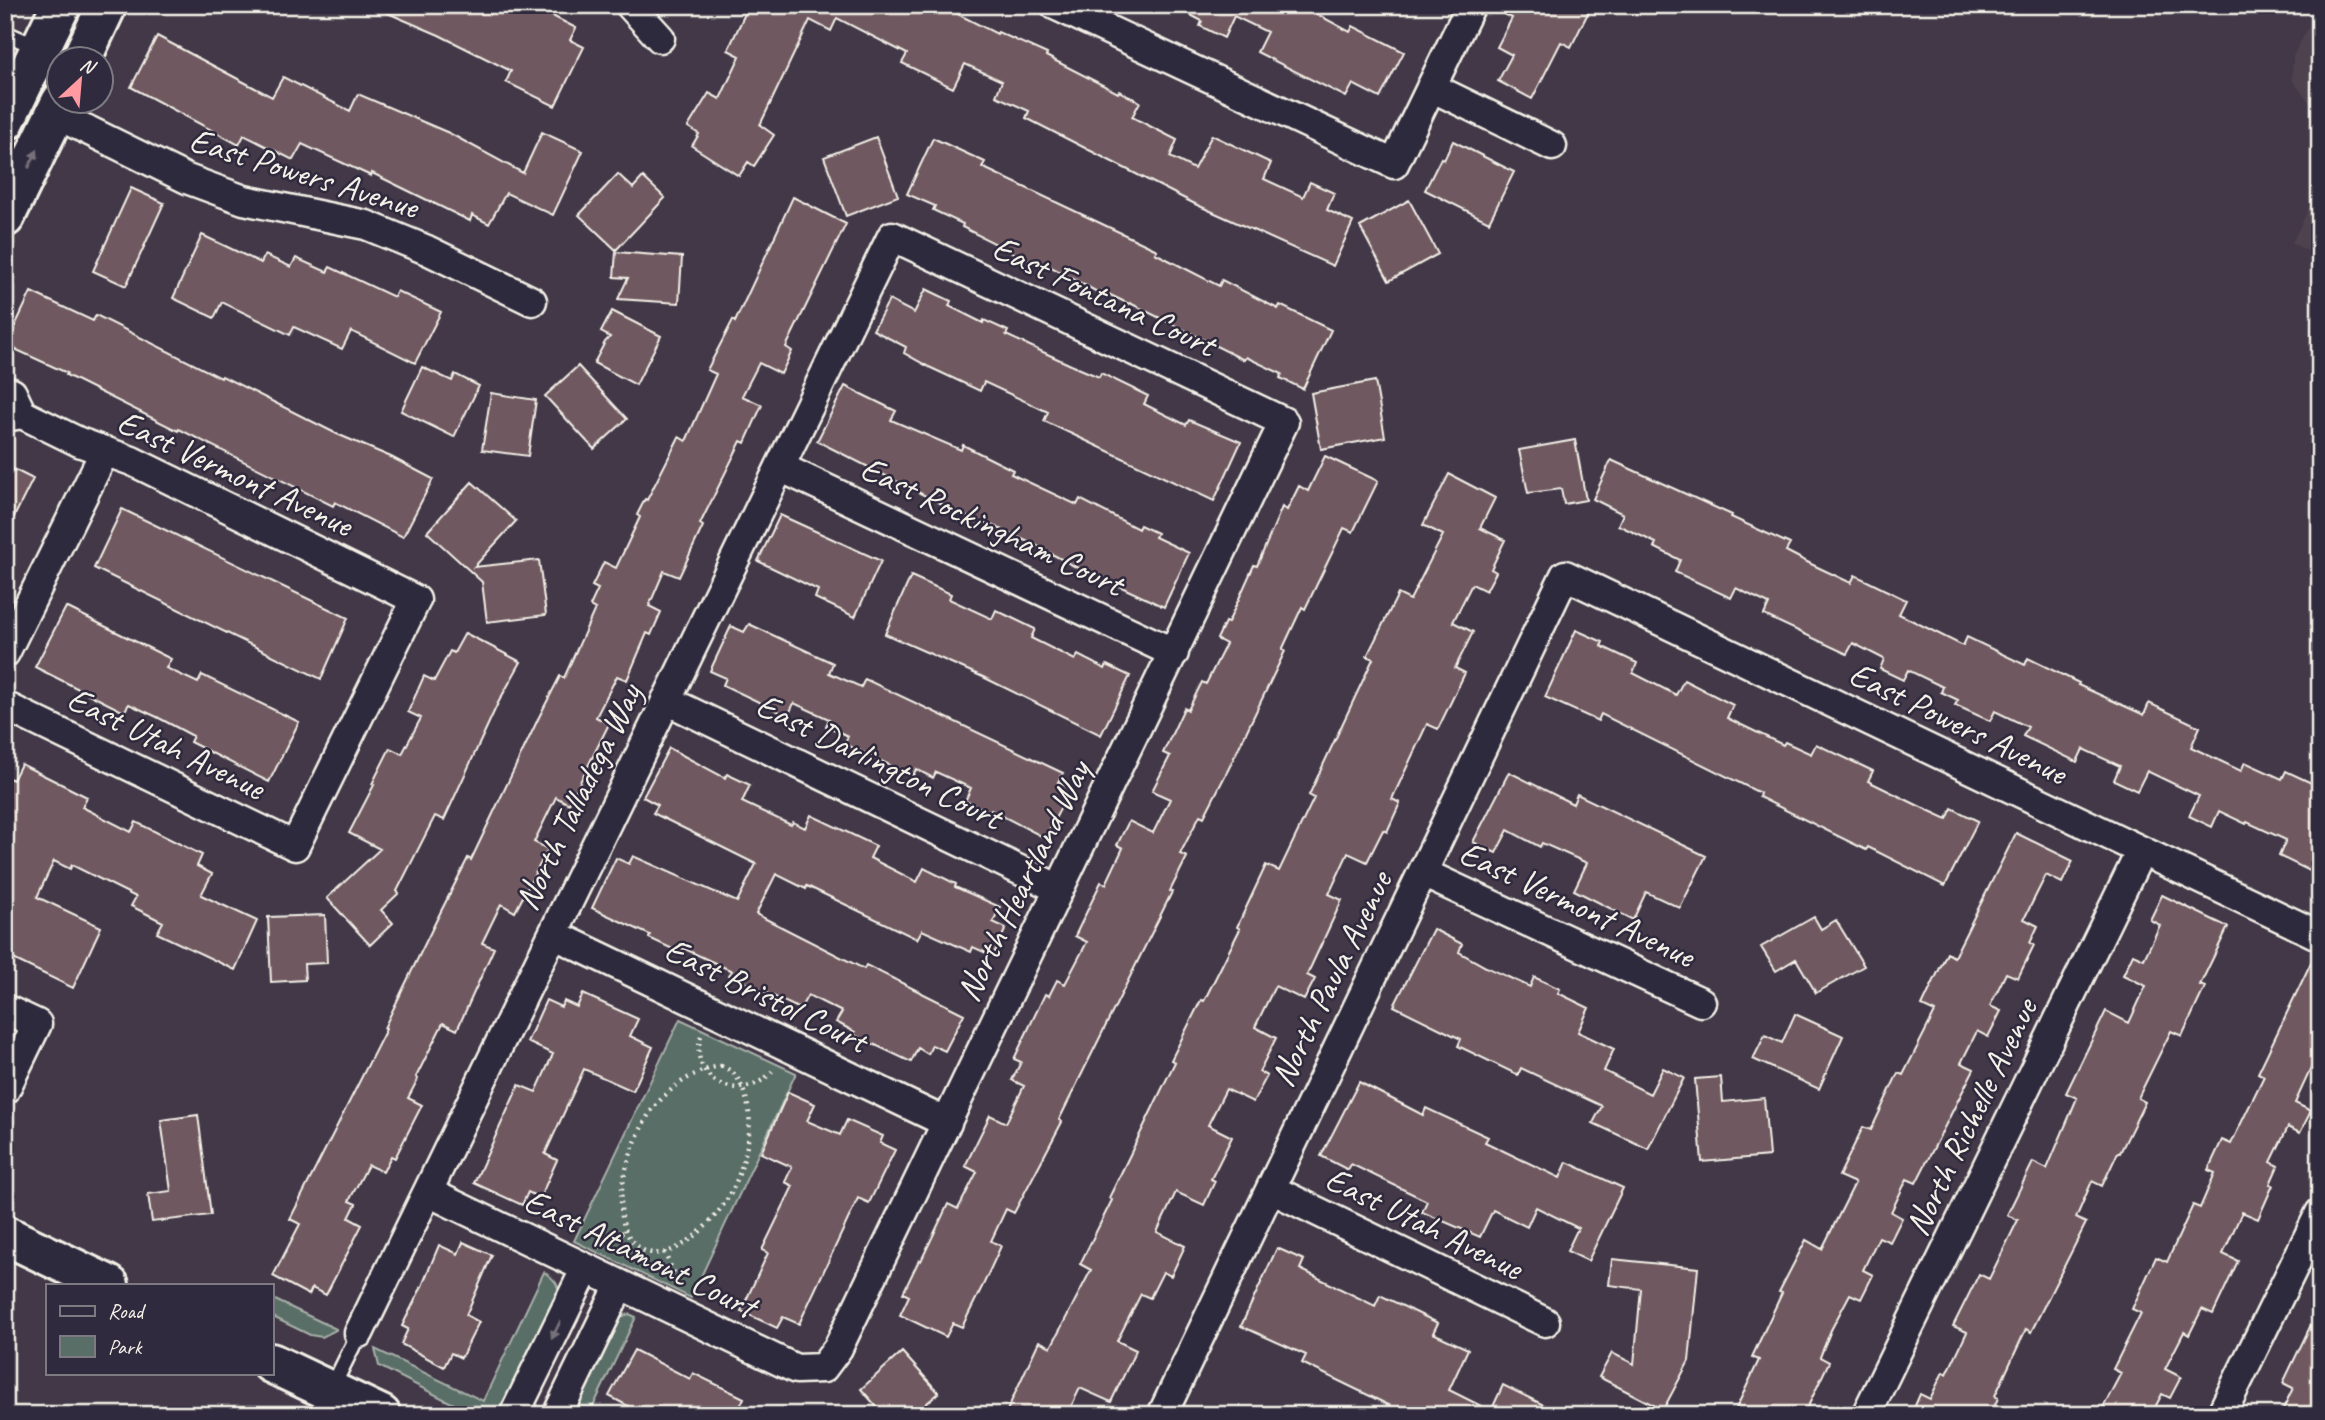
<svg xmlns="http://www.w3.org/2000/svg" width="2325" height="1420" font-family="Caveat,sans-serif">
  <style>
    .built { fill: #50424f }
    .green { fill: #5a6e68; stroke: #a7b0a8; stroke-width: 2 }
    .building { fill: #705960; stroke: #f4f1e8; stroke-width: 2 }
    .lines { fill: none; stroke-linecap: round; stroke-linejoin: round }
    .lane-casing { stroke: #f4f1e8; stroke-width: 19 }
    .street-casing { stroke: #f4f1e8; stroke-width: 33 }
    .secondary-casing { stroke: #f4f1e8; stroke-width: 44 }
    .path { stroke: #f4f1e8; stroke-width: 4.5; stroke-dasharray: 2 5; stroke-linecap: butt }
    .lane { stroke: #2f2a3d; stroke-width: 14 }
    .street { stroke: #2f2a3d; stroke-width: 28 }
    .secondary { stroke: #2f2a3d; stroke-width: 38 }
    .oneway { fill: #747079 }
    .labels { text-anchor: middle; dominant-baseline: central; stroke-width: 5; stroke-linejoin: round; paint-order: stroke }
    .street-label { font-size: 35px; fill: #f4f1e8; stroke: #2f2a3d }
  </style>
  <rect width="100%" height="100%" fill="#423848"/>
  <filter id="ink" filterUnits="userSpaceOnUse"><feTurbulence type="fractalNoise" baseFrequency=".0143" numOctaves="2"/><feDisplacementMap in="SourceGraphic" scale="14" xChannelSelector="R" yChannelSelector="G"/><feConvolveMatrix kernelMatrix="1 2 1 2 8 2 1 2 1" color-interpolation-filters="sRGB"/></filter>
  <g filter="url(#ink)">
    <path class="built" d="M2320,17V108L2310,103L2292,80L2293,56L2310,24Z
      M2320,185V257L2292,243Z"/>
    <path class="green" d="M680,1019L796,1073L691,1298L574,1241Z
      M544,1272C555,1280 560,1284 558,1298L506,1406L493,1415H475L379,1366L375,1349L483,1401Z
      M271,1298L336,1329V1330L322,1337L310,1335L271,1316Z
      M629,1314L636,1317L589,1415H571L615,1325L621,1317Z"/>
    <path class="building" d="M369,5H531L576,28L570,40L584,47L555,106L506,82L511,71L439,35Z
      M749,5H940L997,34L998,32L1047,54L1046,56L1118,93L1119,91L1140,102L1132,117L1177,140L1170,157L1194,169L1212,135L1271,163L1264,179L1303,197L1310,182L1334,193L1327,210L1353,222L1333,266L1195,204L1026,118L1029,111L996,96L1002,81L965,64L953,88L902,63L907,54L837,18L831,31L810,20L760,125L774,135L754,166L748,162L739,176L692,146L699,134L688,127L709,93L720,99L740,56L728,50Z
      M1172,5H1300L1350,32L1353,26L1404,52L1380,98L1353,84L1346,97L1257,52L1267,32L1234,16L1224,38L1200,26L1202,21Z
      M1487,5H1592L1571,47L1561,42L1532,99L1498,81L1512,55L1497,47L1512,18Z
      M157,36L272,97L283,77L350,111L358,94L449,133L523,173L542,132L583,151L553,215L506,193L489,224L472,215L470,221L372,173L371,176L302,144L293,160L244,135L239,145L131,87Z
      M876,137L898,196L846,216L824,157Z
      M933,138L985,162L982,167L1157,250L1155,253L1219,286L1222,280L1278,309L1280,305L1331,330L1303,389L1280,378L1282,374L1246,357L1244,360L1130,303L1129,304L1102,291L1101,294L1044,263L1042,267L962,227L963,224L933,210L935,206L907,194Z
      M1453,141L1514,172L1489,222L1425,190L1441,158L1444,160Z
      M618,174L633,188L643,177L665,198L616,250L579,215Z
      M131,188L164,203L126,286L93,271Z
      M793,197L846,224L786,347L792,351L781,374L759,363L742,396L762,405L745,443L741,441L700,524L703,526L679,577L664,571L649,606L661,612L651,635L647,633L627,680L617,676L596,717L609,724L569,804L556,797L534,842L548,849L515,912L501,904L482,943L494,948L457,1030L443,1023L416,1077L418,1079L408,1098L422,1105L395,1158L391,1156L383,1172L368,1165L349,1201L356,1204L349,1218L362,1225L346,1256L326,1295L312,1288L309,1295L273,1276L300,1224L290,1219L386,1029L384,1028L436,921L468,858L471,860L539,717L560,676L564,678L595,609L590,606L598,589L592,586L604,562L616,568L640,517L637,515L645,499L647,500L679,437L686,441L716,374L707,370L733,320L735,322Z
      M1409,200L1438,254L1389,281L1360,227Z
      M202,235L261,263L265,255L291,267L296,258L327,272L330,267L394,297L397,291L441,312L415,363L351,331L342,349L294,327L290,335L222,302L214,318L173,298Z
      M616,252L682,257L679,303L618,299L628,278L614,277Z
      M926,289L951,301L949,306L983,323L984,320L1008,331L1006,335L1071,365L1099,377L1101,373L1148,396L1144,404L1186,425L1189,420L1241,442L1214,501L1044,421L1048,412L984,382L980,391L929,367L904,353L906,347L873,330L889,300L914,313Z
      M31,292L93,321L96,315L221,378L222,376L337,434L391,457L433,479L403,537L335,502L333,506L179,429L178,431L66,375L67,373L6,345Z
      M612,311L661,336L636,385L594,363L605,342L610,337L601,332Z
      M578,366L627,419L594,449L545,396Z
      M422,367L452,381L455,374L479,386L454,437L401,411Z
      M1375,381L1385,437L1321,449L1311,393Z
      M845,386L896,411L891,420L961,450L963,445L1013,470L1011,474L1077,505L1080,499L1138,529L1140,525L1157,533L1155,537L1189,553L1164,607L1102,578L1100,580L1037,546L987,523L985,526L817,441Z
      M491,393L536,400L528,456L482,450Z
      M1575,440L1586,500L1564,504L1561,489L1528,493L1519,450Z
      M1325,456L1378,481L1353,532L1344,528L1305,609L1302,607L1282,650L1285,651L1229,768L1204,817L1200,815L1180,854L1187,857L1170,891L1172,892L1059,1120L1062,1122L1014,1213L1006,1209L991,1241L1001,1246L984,1283L962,1327L953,1323L946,1337L900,1315L909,1296L903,1293L919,1260L921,1261L948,1204L958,1209L977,1172L965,1166L990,1115L1006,1123L1024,1086L1012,1080L1021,1062L1014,1059L1045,994L1049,996L1057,980L1065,984L1087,942L1075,936L1101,882L1106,884L1123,848L1117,845L1129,821L1153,833L1170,799L1152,791L1170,756L1163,753L1184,708L1188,710L1202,682L1206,684L1226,644L1217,639L1225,622L1228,623L1254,565L1257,566L1282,507L1287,510L1299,486L1308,491Z
      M1611,460L1732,515L1731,517L1790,544L1786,551L1811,564L1851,583L1855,575L1906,600L1899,614L1963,646L1967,637L2025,665L2028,658L2079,683L2078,685L2144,715L2149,703L2200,727L2191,747L2241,771L2245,762L2282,779L2286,771L2320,787V876L2279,856L2286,840L2247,822L2246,824L2219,811L2212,827L2189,816L2199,796L2147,771L2137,791L2114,780L2120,766L2083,749L2077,762L2023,736L2028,727L1995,711L1990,721L1955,705L1958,700L1941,692L1943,687L1908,670L1903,680L1880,669L1884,659L1853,643L1847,654L1764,615L1769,604L1736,588L1731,598L1675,572L1680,560L1654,547L1656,543L1618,525L1623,514L1593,499Z
      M5,465L33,479L5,535Z
      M1449,474L1495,498L1480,528L1505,540L1491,569L1496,572L1486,591L1472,584L1453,622L1473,632L1455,668L1465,673L1438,729L1427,724L1392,799L1400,803L1387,832L1383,830L1367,862L1348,853L1329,894L1342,900L1307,975L1315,979L1304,1000L1275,986L1255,1027L1276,1038L1259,1072L1267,1076L1253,1102L1226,1089L1208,1125L1232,1137L1211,1179L1215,1181L1204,1205L1176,1192L1157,1232L1185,1246L1171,1276L1163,1272L1150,1298L1141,1294L1117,1341L1136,1350L1111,1402L1080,1388L1067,1415H1005L1039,1341L1051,1347L1091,1270L1080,1264L1112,1200L1109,1198L1175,1062L1171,1060L1201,1000L1204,1001L1240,929L1237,927L1266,865L1279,871L1314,798L1309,795L1373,659L1367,656L1398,594L1410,600L1443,535L1423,525Z
      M472,482L516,521L474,567L539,560L546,615L487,622L482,582L427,532Z
      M122,509L348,618L321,679L94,568Z
      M780,515L881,561L855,617L815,598L818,590L758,561Z
      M911,576L951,594L949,599L992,619L996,610L1006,615L1035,629L1031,638L1075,660L1078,655L1105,669L1107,665L1130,676L1101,735L983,677L885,634Z
      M66,607L171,659L166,668L198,683L202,675L299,722L269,782L190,742L193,736L157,717L129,704L124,712L35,667Z
      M749,624L833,663L829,673L861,687L865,679L1063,773L1058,782L1071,788L1045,838L991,810L990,812L965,801L971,788L936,772L933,778L916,769L913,776L845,744L848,736L826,726L829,719L794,703L788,716L723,685L726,678L710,671L731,626L744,632Z
      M1576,630L1603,642L1601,646L1637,663L1633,673L1676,695L1684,680L1733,705L1727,718L1783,745L1785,742L1811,754L1816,744L1873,771L1868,781L1921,807L1947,819L1952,808L1978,821L1945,886L1868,847L1866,850L1759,797L1760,793L1601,714L1598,721L1545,697Z
      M465,633L521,662L498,703L444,820L435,816L397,891L399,893L381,910L393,923L370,945L327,898L380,849L349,833L374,785L372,784L390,748L402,754L421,718L408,712L424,676L434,681L450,651L454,653Z
      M669,748L725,778L727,774L750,785L742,802L791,825L793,822L805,828L811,815L876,846L870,858L917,882L924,868L956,884L955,887L1000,907L993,922L1006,928L993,956L973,947L971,952L922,930L917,939L807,886L806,889L776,874L756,914L864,969L866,965L964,1014L945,1051L932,1045L928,1054L918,1048L911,1062L854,1035L855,1032L836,1022L842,1012L808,995L800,1009L729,975L732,971L683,948L681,953L649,938L650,935L592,908L616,858L629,864L633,856L737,902L756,864L653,813L658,805L643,797Z
      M21,764L87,797L82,807L131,832L136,822L202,855L197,866L212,874L201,895L257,921L235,970L157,933L163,922L131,906L136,897L72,865L70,869L54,861L37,897L101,927L73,988L5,955V776L13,780Z
      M1509,772L1573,804L1577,794L1706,856L1680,908L1646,892L1633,920L1574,890L1587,863L1542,843L1540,847L1508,830L1496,853L1473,842Z
      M2016,833L2073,861L2062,883L2046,875L2024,919L2038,926L2030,943L2034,945L2018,978L2006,973L1990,1006L2001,1011L1988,1037L1977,1031L1961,1063L1974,1069L1916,1183L1907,1179L1891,1212L1902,1218L1890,1242L1879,1237L1863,1270L1873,1275L1861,1299L1850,1294L1831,1330L1820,1357L1829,1362L1804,1415H1733L1759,1360L1752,1357L1782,1293L1779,1292L1806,1240L1822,1249L1855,1183L1839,1176L1863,1127L1871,1130L1898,1073L1903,1075L1935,1012L1922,1006L1947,953L1954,957Z
      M2162,895L2228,927L2200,985L2205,987L2182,1036L2171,1031L2138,1098L2145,1102L2120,1153L2118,1152L2102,1186L2092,1181L2076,1218L2086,1223L2031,1332L2026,1329L1995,1396L1998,1398L1991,1415H1911L1920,1394L1930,1399L1943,1372L1947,1374L1967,1332L1953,1326L1979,1274L1989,1279L2018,1220L2007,1215L2033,1162L2047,1169L2077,1098L2066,1093L2106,1011L2129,1023L2146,986L2123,975L2133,954L2144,959L2160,925L2150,920Z
      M325,915L327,963L304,964L305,980L271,982L268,917Z
      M1814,917L1821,929L1836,920L1864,966L1816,993L1796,959L1776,971L1761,947Z
      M1433,929L1462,944L1459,952L1486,967L1530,987L1534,977L1560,989L1558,993L1589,1008L1578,1032L1614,1049L1604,1071L1650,1094L1663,1068L1684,1078L1648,1149L1593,1123L1602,1106L1521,1068L1518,1075L1458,1046L1461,1039L1394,1006Z
      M2316,952H2320V1070L2312,1066L2295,1103L2311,1111L2300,1133L2288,1127L2271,1162L2278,1166L2270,1184L2273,1185L2258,1219L2242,1212L2223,1254L2238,1261L2213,1314L2202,1309L2189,1335L2184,1332L2165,1369L2181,1377L2170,1398L2162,1394L2151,1415H2099L2121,1373L2113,1369L2141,1313L2132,1309L2156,1257L2167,1262L2193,1205L2200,1208L2215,1173L2208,1170L2222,1140L2231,1144L2264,1076L2258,1073Z
      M583,994L638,1019L630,1036L653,1047L633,1091L584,1069L545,1154L557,1160L540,1198L528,1192L522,1205L474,1183L519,1085L536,1092L553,1054L527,1042L546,1000L561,1007L564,1001L577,1007Z
      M1795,1014L1843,1036L1819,1089L1753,1059L1765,1035L1782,1043Z
      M1721,1077L1723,1102L1764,1098L1769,1156L1702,1162L1695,1079Z
      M1359,1082L1423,1115L1426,1108L1488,1137L1485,1142L1560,1178L1567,1162L1623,1188L1588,1261L1567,1251L1578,1228L1536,1207L1527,1227L1493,1210L1480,1237L1422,1212L1427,1201L1351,1164L1348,1170L1321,1156Z
      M788,1092L815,1104L807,1121L840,1135L847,1120L883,1136L880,1143L895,1150L869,1203L858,1198L799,1324L783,1317L777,1328L741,1311L768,1253L762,1250L793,1186L785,1182L792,1167L761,1153Z
      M198,1115L211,1215L152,1222L148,1194L171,1191L161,1120Z
      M463,1242L492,1255L466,1315L479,1322L461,1358L451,1353L444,1367L401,1344L408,1329L402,1326L422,1286L439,1245L458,1254Z
      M1277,1248L1304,1260L1300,1269L1375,1306L1380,1295L1438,1323L1433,1333L1468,1349L1449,1390L1491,1411L1503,1385L1564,1415H1409L1302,1363L1306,1355L1241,1326Z
      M1612,1259L1698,1268L1689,1361L1663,1410L1599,1377L1612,1353L1634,1364L1641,1289L1609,1285Z
      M2320,1306V1415H2280L2293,1388L2283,1383Z
      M634,1350L690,1379L693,1373L744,1398L736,1415H645L609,1396Z
      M902,1352L939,1393L926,1404L935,1415H884L861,1389Z"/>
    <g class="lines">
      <g class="lane-casing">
        <path id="lane" d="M5,33L39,48
          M331,1390L359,1333"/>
      </g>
      <g class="street-casing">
        <path id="street" d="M630,5L660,38
          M1055,5L1394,164L1471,5
          M1431,87L1552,146
          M55,114L187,179L244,200L366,225L427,250L532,301
          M5,390L12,393L22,414
          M5,417L22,414L79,442L132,461L416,600L295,846L5,706
          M780,467L1174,653
          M5,653L105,451
          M666,700L1059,889
          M1423,873L1701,1002
          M553,934L947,1123
          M5,1009L37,1024L5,1090
          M1271,1189L1545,1322
          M359,1333L892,236L1284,422L838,1348L823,1368L796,1369L428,1192
          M514,1415L586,1268
          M557,1415L620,1285
          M1162,1415L1565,575L2320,936
          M1866,1415L2141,851
          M2221,1415L2320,1213"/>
      </g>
      <g class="secondary-casing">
        <path id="secondary" d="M81,60L107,5
          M5,121L61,5
          M5,217L61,102
          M5,1235L109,1285
          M271,1363L381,1415"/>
      </g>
      <path class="path" d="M701,1036C687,1081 743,1108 774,1069
        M721,1066C735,1071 739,1079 744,1092C751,1110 751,1131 746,1150C743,1163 738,1179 732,1191C718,1218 669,1273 637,1246C603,1218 631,1141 651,1111C668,1089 693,1070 721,1066Z
        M599,1248L603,1241L624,1232
        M664,1252L677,1279L674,1285"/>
      <use href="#lane" class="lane"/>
      <use href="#street" class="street"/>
      <use href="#secondary" class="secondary"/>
    </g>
    <defs><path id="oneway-solid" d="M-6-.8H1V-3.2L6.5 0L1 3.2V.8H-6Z" transform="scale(1.75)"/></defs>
    <g class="oneway">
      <use href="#oneway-solid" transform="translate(33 159) rotate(-64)"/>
      <use href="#oneway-solid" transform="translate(556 1330) rotate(116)"/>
    </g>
  </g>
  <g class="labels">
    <g class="street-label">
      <text transform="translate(304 173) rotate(17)">East Powers Avenue</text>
      <text transform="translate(1104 296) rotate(25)">East Fontana Court</text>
      <text transform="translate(235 473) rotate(25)">East Vermont Avenue</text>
      <text transform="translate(992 526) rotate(25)">East Rockingham Court</text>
      <text transform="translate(1958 723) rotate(26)">East Powers Avenue</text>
      <text transform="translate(166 743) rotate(26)">East Utah Avenue</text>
      <text transform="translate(879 761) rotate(26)">East Darlington Court</text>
      <text transform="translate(578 797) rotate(-64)">North Talladega Way</text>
      <text transform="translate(1023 881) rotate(-64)">North Heartland Way</text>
      <text transform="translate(1577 904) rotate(25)">East Vermont Avenue</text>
      <text transform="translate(1331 979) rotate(-64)">North Paula Avenue</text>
      <text transform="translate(766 995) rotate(26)">East Bristol Court</text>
      <text transform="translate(1971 1117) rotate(-64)">North Richelle Avenue</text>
      <text transform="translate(1424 1223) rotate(26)">East Utah Avenue</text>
      <text transform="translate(640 1253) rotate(26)">East Altamont Court</text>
    </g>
  </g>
  <rect width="2325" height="1420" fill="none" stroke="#2f2a3d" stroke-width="28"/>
  <rect x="14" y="14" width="2297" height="1392" fill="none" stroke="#f4f1e8" stroke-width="2.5" filter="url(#ink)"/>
  <rect x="46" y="1284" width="228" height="91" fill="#2f2a3d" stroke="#7e7a81" stroke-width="2"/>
  <rect x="60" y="1306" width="35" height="10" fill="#2f2a3d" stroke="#7e7a81" stroke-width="2"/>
  <text x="108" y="1318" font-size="21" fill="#f4f1e8">Road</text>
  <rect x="60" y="1336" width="35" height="21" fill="#5a6e68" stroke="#7e7a81" stroke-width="2"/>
  <text x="108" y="1354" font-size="21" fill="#f4f1e8">Park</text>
  <g transform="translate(80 80) rotate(26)"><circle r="33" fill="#2f2a3d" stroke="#7e7a81" stroke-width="2"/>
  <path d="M0-5L12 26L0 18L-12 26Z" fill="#ff9aa2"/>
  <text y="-10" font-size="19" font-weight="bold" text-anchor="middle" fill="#f4f1e8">N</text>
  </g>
</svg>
